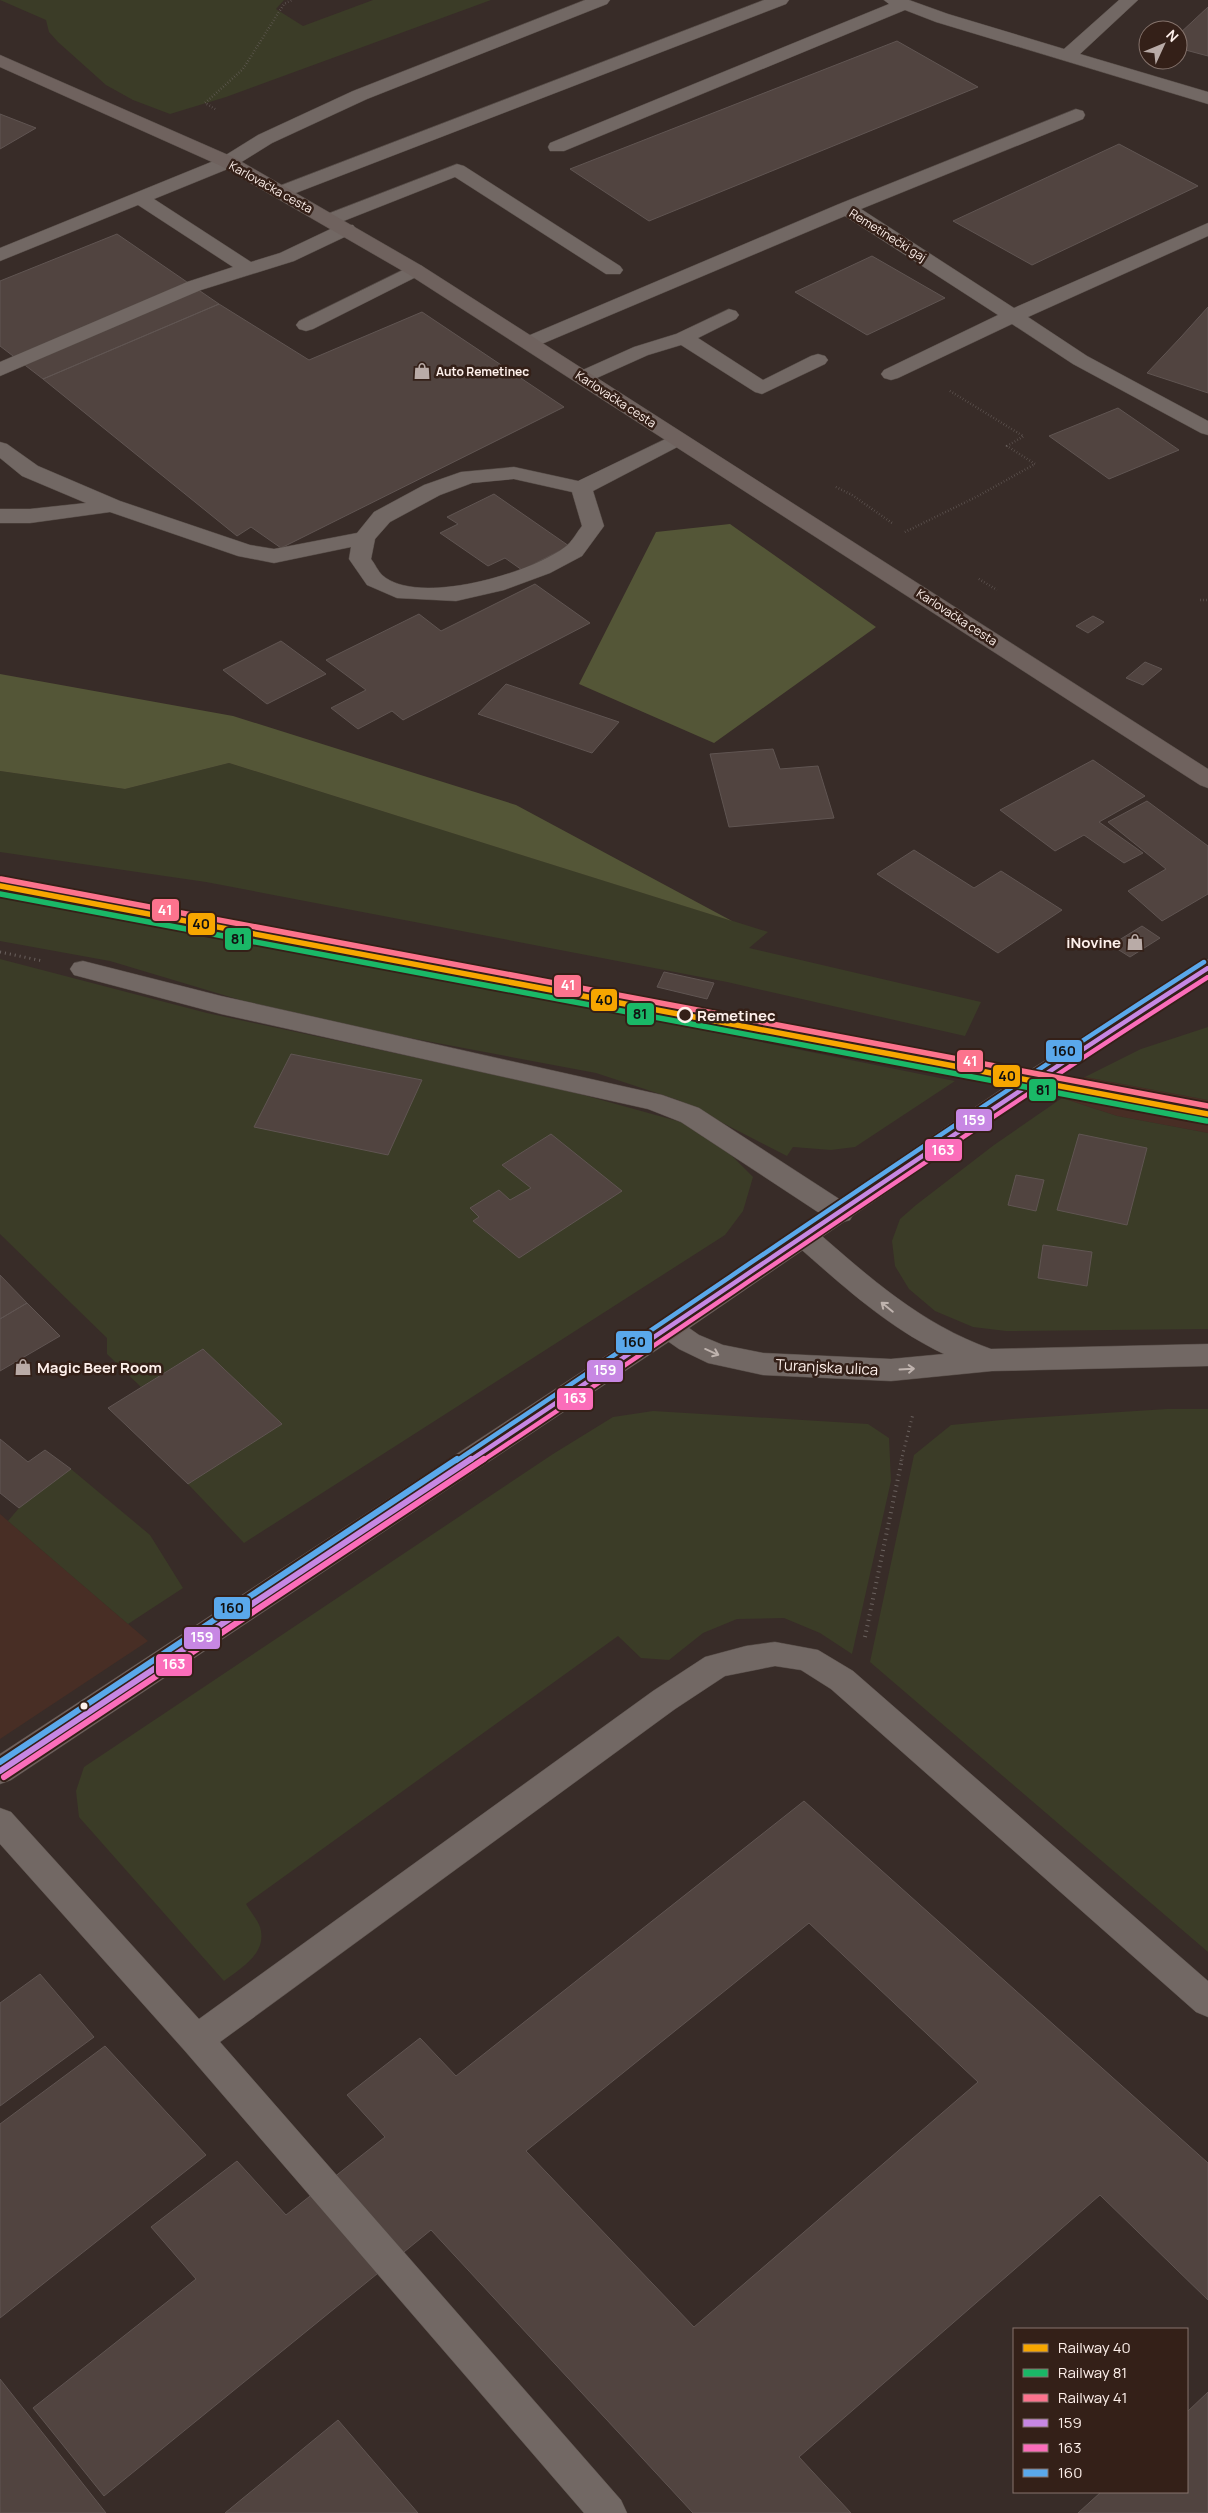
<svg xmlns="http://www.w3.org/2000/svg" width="1208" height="2513" font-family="Manrope,sans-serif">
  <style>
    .built { fill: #482e25 }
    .green { fill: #3b3c27 }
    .forest { fill: #545637 }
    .building { fill: #514440; stroke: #605552; fill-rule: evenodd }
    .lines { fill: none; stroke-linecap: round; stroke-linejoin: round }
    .minor-casing { stroke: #544a45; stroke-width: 1 }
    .major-casing { stroke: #544a45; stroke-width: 1 }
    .path-far2 { stroke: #6b625f; stroke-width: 2.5; stroke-dasharray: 0.5 2.5; stroke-linecap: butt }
    .path-far1 { stroke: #6b625f; stroke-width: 3; stroke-dasharray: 1 4; stroke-linecap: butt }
    .path { stroke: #6b625f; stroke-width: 4; stroke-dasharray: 1 4.5; stroke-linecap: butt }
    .minor { fill: #726864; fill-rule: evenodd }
    .major { fill: #6f625e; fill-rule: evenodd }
    .bus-1-far1-casing { stroke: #342018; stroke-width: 8 }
    .bus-1-casing { stroke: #342018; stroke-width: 10 }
    .bus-2-far1-casing { stroke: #342018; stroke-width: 8 }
    .bus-2-casing { stroke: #342018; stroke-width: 10 }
    .bus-3-far1-casing { stroke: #342018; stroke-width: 8 }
    .bus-3-casing { stroke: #342018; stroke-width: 10 }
    .bus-1-far1 { stroke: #c787e3; stroke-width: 4.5 }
    .bus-1 { stroke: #c787e3; stroke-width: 6 }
    .bus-2-far1 { stroke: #fb6dba; stroke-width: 4.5 }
    .bus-2 { stroke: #fb6dba; stroke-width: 6 }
    .bus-3-far1 { stroke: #5aa8eb; stroke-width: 4.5 }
    .bus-3 { stroke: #5aa8eb; stroke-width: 6 }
    .rail-1-casing { stroke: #342018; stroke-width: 9 }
    .rail-2-casing { stroke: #342018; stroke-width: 9 }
    .rail-3-casing { stroke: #342018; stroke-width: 9 }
    .rail-1 { stroke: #f7a600; stroke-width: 5.5 }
    .rail-2 { stroke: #1ab867; stroke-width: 5.5 }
    .rail-3 { stroke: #fc738d; stroke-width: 5.5 }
    .oneway { stroke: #bfb3ae }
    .stop-dot { fill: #342018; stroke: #fef0eb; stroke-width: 2.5 }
    .bus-dot { fill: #fef0eb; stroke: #342018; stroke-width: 2 }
    .labels { text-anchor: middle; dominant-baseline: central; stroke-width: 5; stroke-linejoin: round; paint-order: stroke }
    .far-street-label { font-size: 12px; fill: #fef0eb; stroke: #342018 }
    .far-poi-label { font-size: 12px; font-weight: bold; fill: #fef0eb; stroke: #342018; text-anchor: start }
    .poi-label { font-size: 15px; font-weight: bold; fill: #fef0eb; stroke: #342018; text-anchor: end }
    .stop-label { font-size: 15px; font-weight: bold; fill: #fef0eb; stroke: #342018; text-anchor: start }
    .street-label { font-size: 15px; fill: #fef0eb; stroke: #342018 }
    .line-badge { stroke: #342018; stroke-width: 2 }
    .badge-label { font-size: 14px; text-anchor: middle; font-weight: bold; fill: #fff }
    .pale-badge-label { font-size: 14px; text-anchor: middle; font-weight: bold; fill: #111 }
  </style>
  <rect width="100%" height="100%" fill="#382c28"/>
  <path class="built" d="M1085,1077L1208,1100V1133L1117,1116L1062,1098Z
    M0,1514L148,1641L0,1739Z"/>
  <path class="green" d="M0,0H284L276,9L303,26L373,0H491L226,97L170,114L133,100L106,85L58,42L49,32L46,20Z
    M229,763L768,932L749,948L981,1002L965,1036L727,982L206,882L0,852V771L125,789Z
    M0,889L955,1081L855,1147L831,1150L793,1147L787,1156L678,1100L596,1073L294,1016L110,961L0,941Z
    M0,959L207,1013L558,1088L681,1122L729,1153L753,1177L743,1211L725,1235L244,1543L188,1484L282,1424L203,1349L141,1387L107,1354V1338L0,1234Z
    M1208,1027V1100L1085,1077L1141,1049Z
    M1062,1098L1117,1116L1208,1133V1329L1006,1331L973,1327L935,1311L909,1289L895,1266L892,1241L900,1219L916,1205L994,1145Z
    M1167,1409H1208V1952L870,1662L914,1455L951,1425L1012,1419Z
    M653,1411L868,1424L889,1438L891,1481L852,1654L820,1633L784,1618L737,1619L703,1633L669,1660L641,1658L618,1636L246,1904C250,1911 257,1919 260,1927C268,1953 241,1968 224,1981L79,1817L76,1791L84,1767L553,1454L613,1417Z
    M71,1469L150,1535L183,1588L128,1624L8,1521L19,1508Z"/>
  <path class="forest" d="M730,524L876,627L714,743L579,684L656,532Z
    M0,674L233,716L516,805L732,921L229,763L125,789L0,771Z"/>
  <path class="building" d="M1208,7V56L1178,48V35Z
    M897,41L978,87L649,221L570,169Z
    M0,114L36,128L0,149Z
    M1119,144L1198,186L1032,265L953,221Z
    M117,234L219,304L43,379L0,346V281Z
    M872,256L945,298L867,335L795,292Z
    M219,304L309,360L422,312L564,407L281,548L251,527L237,536L43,379Z
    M1208,307V393L1147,373L1181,337Z
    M1118,408L1179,450L1109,479L1049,436Z
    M494,494L569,546L522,570L505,558L488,566L440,533L458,524L447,517Z
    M535,584L590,623L403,720L392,711L358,729L331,708L366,690L326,660L419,614L441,631Z
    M1093,616L1104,622L1088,633L1076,626Z
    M281,641L326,674L267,704L223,670Z
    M1145,662L1162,669L1143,685L1126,678Z
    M506,684L619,722L592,753L478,714Z
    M773,749L780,769L818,766L834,818L729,827L710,754Z
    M1093,760L1145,796L1099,822L1143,853L1124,863L1084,835L1055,851L1000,810Z
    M1147,801L1208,846V894L1162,921L1128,891L1166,869L1108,822Z
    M914,850L974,888L1001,871L1062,910L998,953L877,874Z
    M1142,926L1160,938L1130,957L1111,945Z
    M664,972L714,983L707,999L657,987Z
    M291,1054L422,1080L388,1155L254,1127Z
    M551,1134L622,1191L519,1258L473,1221L479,1217L470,1208L499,1190L510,1200L531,1188L502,1165Z
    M1079,1134L1147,1148L1127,1225L1057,1210Z
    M1016,1175L1044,1180L1036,1211L1008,1205Z
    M1043,1245L1092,1252L1087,1286L1038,1278Z
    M0,1275L27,1303L0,1319Z
    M27,1303L60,1336L0,1371V1319Z
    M203,1349L282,1424L188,1484L108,1408Z
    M0,1439L28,1462L45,1450L71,1469L19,1508L0,1493Z
    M804,1801L1208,2163V2300L1100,2195L799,2457L851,2513H693L431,2230L104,2496L33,2408L196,2279L151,2227L237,2161L286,2215L385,2137L347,2095L420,2038L456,2076ZM809,1923L978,2082L694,2327L526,2151Z
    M40,1974L94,2037L0,2106V2003Z
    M105,2046L206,2155L0,2318V2124Z
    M0,2379L106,2513H0Z
    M1208,2392V2513H1078L1101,2492H1187V2412Z
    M338,2420L418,2513H225Z"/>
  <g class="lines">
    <g class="minor-casing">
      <path id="minor" d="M585,0H610L607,4L367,99L272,143L235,166L154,199L251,262L280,253L339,225H353L356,229L353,233L294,261L201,290L0,376V362L187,282L233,267L138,205L0,261V248L221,158L258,135L353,91Z
        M764,0H789L786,4L288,196H274L271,192L274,188Z
        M884,0H909L948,14L1064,49L1119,0H1138L1080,54L1208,92V104L936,22L905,10L564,151H550L548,147L550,143L889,4Z
        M1076,109L1083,111L1085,115L1083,119L861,209L1014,308L1208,223V236L1028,317L1087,356L1208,421V435L1201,433L1073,364L1012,324L898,378L891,380L884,378L881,374L884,370L998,315L845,216L537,346L530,348L523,346L520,342L523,338L839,204Z
        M457,164L464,166L620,266L623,270L620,274H606L455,177L336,224H322L319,220L322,216Z
        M415,264L422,266L425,270L422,274L313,329L306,331L299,329L296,325L299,321Z
        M729,309L736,311L739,315L736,319L698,338L763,380L811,356L818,354L825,356L828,360L825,364L762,394L755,392L681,345L648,355L590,381L583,383L576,381L573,377L576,373L634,347L676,334Z
        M678,433L685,435L689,439L685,443L593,491L604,526L582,556L550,573L504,590L456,601L397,598L367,585L349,559L351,547L274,563L238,556L110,512L30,523H0V509H30L86,503L22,476L0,458V442L7,444L38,466L120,501L250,545L274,549L357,533L374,512L424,485L461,472L514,467L578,481ZM514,479L572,492L582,526C577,532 572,542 565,547C531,573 418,607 382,575C378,571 375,564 371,559L375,539L390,522L440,495L472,483Z
        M83,961L221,996L662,1095L699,1108L850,1206L854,1213L850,1220L840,1223L830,1220L681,1122L648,1109L221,1014L74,975L70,969L74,963Z
        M805,1227L815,1230C870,1278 921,1324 991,1349L1208,1344V1366L992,1371L891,1381L763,1375L708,1363L679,1349L659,1335L655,1328L659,1321L669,1318L679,1321L699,1335L723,1345L763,1353L891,1359L944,1354C887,1327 842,1285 795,1244L791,1237L795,1230Z
        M775,1642L818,1650L853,1671L1208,1981V2017L1196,2012L831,1689L801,1670L775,1666L725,1676L675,1709L220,2042L621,2500L627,2513H584L185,2051L0,1844V1808L11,1812L199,2019L653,1691L705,1657L746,1646Z"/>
    </g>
    <g class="major-casing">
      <path id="major" d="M0,55L235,158L422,266L1208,769V788L1200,785L408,274L221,166L0,67Z
        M1208,960V980L1042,1086L679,1335L11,1780L0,1784V1754L659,1321L1024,1074L1199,962Z"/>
    </g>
    <path class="path-far2" d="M215,109L205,103L243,69L284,4L292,0
      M950,391L1023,436
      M836,487L852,495L892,523
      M905,532L978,496L1035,464L1007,446L1024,436
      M979,579L997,590
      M1200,600H1208"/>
    <path class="path-far1" d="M0,952L43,961
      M901,1461L913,1414"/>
    <path class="path" d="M865,1637L902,1459"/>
    <use href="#minor" class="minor"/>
    <use href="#major" class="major"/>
    <g class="bus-1-far1-casing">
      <path id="bus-1-far1" d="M469,1461C716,1297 959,1128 1208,968"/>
    </g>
    <g class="bus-1-casing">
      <path id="bus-1" d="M0,1771L471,1459"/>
    </g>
    <g class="bus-2-far1-casing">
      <path id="bus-2-far1" d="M482,1461C724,1300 963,1133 1208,977"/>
    </g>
    <g class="bus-2-casing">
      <path id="bus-2" d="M4,1777L484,1459"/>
    </g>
    <g class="bus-3-far1-casing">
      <path id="bus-3-far1" d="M456,1461C706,1295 951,1124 1204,962"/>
    </g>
    <g class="bus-3-casing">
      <path id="bus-3" d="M0,1762L457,1459"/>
    </g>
    <use href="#bus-1-far1" class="bus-1-far1"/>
    <use href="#bus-1" class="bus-1"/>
    <use href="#bus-2-far1" class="bus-2-far1"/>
    <use href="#bus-2" class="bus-2"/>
    <use href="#bus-3-far1" class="bus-3-far1"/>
    <use href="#bus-3" class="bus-3"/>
    <g class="rail-1-casing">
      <path id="rail-1" d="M0,886L1208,1114"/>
    </g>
    <g class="rail-2-casing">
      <path id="rail-2" d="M0,894L1207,1121"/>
    </g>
    <g class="rail-3-casing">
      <path id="rail-3" d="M1,879L1208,1106"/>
    </g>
    <use href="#rail-1" class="rail-1"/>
    <use href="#rail-2" class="rail-2"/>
    <use href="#rail-3" class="rail-3"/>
  </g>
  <defs><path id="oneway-shaft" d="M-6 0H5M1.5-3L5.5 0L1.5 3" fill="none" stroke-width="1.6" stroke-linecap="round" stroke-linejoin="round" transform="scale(1.25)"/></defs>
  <g class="oneway">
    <use href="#oneway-shaft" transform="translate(887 1307) rotate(-141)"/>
    <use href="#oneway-shaft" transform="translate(712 1352) rotate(24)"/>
    <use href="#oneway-shaft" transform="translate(907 1369) rotate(-3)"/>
  </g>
  <defs>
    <g id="shop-bare" transform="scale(1.35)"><path d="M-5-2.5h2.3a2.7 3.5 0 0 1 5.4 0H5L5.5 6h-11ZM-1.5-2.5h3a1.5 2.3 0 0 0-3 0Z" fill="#b9aba7" stroke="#342018" stroke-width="2.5" paint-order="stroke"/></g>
  </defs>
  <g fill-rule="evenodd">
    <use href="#shop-bare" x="422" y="371"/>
    <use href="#shop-bare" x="1135" y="942"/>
    <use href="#shop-bare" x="23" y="1367"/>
  </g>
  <circle class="stop-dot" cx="685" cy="1015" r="7"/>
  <circle class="bus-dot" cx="84" cy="1706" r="4.5"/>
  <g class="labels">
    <g class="far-street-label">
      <text transform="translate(271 187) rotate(29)">Karlovačka cesta</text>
      <text transform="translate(888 235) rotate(32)">Remetinečki gaj</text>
      <text transform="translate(616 399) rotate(33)">Karlovačka cesta</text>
      <text transform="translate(957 617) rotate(33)">Karlovačka cesta</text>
    </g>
    <g class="far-poi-label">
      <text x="436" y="371">Auto Remetinec</text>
    </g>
    <g class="poi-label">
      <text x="1121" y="942">iNovine</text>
      <text x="37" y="1367" text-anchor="start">Magic Beer Room</text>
    </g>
    <g class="stop-label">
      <text x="697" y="1015">Remetinec</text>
    </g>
    <g class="street-label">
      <text transform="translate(827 1367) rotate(3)">Turanjska ulica</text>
    </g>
  </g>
  <g class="line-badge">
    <rect x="151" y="898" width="29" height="24" rx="5" fill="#fc738d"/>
    <rect x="187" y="912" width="29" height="24" rx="5" fill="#f7a600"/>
    <rect x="224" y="927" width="28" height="24" rx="5" fill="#1ab867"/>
    <rect x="553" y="974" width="29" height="24" rx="5" fill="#fc738d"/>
    <rect x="590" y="988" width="28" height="24" rx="5" fill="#f7a600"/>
    <rect x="626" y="1002" width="29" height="24" rx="5" fill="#1ab867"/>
    <rect x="1045" y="1039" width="38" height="24" rx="5" fill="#5aa8eb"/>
    <rect x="956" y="1049" width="28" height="24" rx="5" fill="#fc738d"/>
    <rect x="992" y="1064" width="29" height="24" rx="5" fill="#f7a600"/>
    <rect x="1028" y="1078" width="29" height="24" rx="5" fill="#1ab867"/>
    <rect x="955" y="1108" width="38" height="24" rx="5" fill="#c787e3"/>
    <rect x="924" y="1138" width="39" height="24" rx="5" fill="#fb6dba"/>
    <rect x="615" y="1330" width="38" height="24" rx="5" fill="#5aa8eb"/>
    <rect x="586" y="1359" width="38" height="24" rx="5" fill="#c787e3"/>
    <rect x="556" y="1387" width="38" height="24" rx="5" fill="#fb6dba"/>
    <rect x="213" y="1596" width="38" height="24" rx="5" fill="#5aa8eb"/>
    <rect x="183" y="1626" width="38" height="24" rx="5" fill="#c787e3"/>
    <rect x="155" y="1653" width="38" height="24" rx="5" fill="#fb6dba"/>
  </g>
  <g class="badge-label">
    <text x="165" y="915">41</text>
    <text x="568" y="990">41</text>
    <text x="970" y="1066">41</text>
    <text x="974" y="1125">159</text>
    <text x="943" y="1155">163</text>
    <text x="605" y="1375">159</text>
    <text x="575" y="1403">163</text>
    <text x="202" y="1642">159</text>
    <text x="174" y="1669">163</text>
  </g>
  <g class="pale-badge-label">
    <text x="201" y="929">40</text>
    <text x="238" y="944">81</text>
    <text x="604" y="1005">40</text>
    <text x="640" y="1019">81</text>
    <text x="1064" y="1056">160</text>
    <text x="1007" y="1081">40</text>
    <text x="1043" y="1095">81</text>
    <text x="634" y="1347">160</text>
    <text x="232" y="1613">160</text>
  </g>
  <rect x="1013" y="2328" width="175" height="165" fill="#342018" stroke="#85736c"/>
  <rect x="1023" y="2344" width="25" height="8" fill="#f7a600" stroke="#85736c"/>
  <text x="1058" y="2353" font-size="15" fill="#fef0eb">Railway 40</text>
  <rect x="1023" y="2369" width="25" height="8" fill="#1ab867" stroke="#85736c"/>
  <text x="1058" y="2378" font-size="15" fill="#fef0eb">Railway 81</text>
  <rect x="1023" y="2394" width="25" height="8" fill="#fc738d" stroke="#85736c"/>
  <text x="1058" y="2403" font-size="15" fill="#fef0eb">Railway 41</text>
  <rect x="1023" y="2419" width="25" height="8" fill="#c787e3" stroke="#85736c"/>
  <text x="1058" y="2428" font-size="15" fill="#fef0eb">159</text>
  <rect x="1023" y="2444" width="25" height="8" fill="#fb6dba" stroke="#85736c"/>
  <text x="1058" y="2453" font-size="15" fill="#fef0eb">163</text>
  <rect x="1023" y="2469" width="25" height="8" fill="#5aa8eb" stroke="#85736c"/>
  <text x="1058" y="2478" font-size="15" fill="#fef0eb">160</text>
  <g transform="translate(1163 45) rotate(46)"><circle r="24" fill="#342018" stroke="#85736c"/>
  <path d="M0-4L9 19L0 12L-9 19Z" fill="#b9aba7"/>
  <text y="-8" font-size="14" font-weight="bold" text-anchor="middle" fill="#fef0eb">N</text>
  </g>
</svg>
